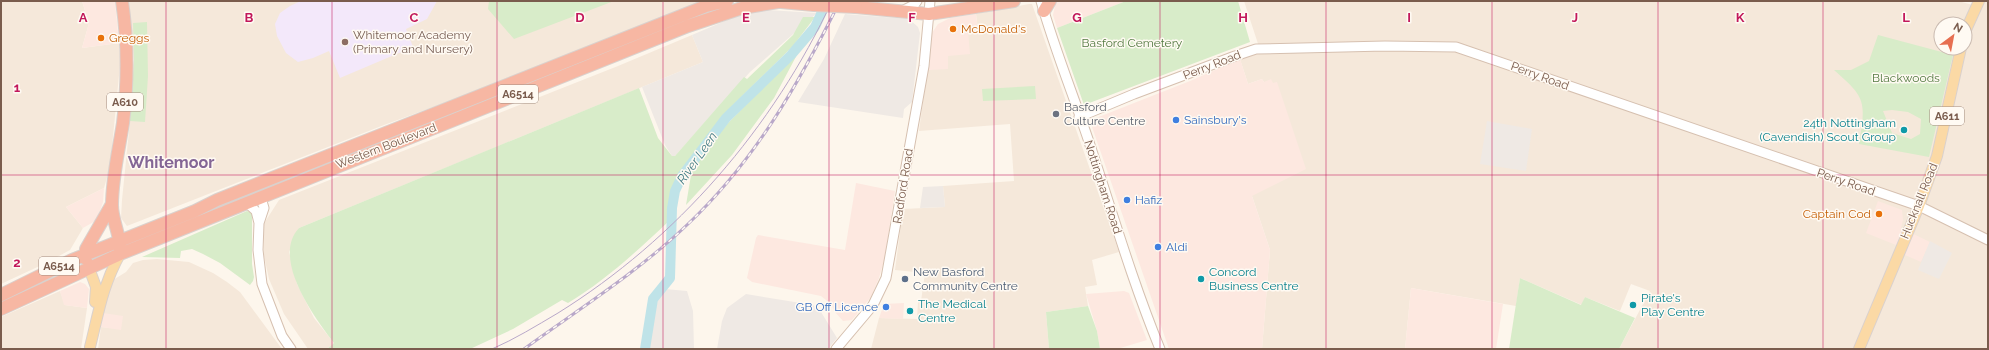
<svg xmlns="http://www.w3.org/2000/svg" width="1989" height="350" font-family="Raleway,sans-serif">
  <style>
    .residential { fill: #f5e8da; fill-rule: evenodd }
    .commercial { fill: #fde8e0 }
    .industrial { fill: #efe9e4 }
    .education { fill: #f3e8fa }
    .green { fill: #d8ecc9; fill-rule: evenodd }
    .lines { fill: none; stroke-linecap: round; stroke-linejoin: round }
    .river { stroke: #bfe3e8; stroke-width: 10 }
    .secondary-casing { stroke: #d6c0b0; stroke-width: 11 }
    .primary-casing { stroke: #dad1cd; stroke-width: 12 }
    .highway-casing { stroke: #dad1cd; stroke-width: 14 }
    .secondary { stroke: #fff; stroke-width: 9 }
    .primary { stroke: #fbd9a5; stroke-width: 10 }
    .highway { stroke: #f7b7a3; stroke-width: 12 }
    .tram { stroke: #b9a8c9; stroke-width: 1 }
    .rail-casing { stroke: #b9a8c9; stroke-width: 3 }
    .rail { stroke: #fffaf3; stroke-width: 1.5; stroke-dasharray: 4.5; stroke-linecap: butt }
    .highway-bridge-casing { stroke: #dad1cd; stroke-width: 14; stroke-linecap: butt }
    .highway-bridge { stroke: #f7b7a3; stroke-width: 12 }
    .grid { fill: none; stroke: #c2185b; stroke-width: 1; stroke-opacity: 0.55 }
    .food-dot { fill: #e8710a; stroke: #fffaf3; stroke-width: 1.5 }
    .education-dot { fill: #8d6e63; stroke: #fffaf3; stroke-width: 1.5 }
    .worship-dot { fill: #6b7280; stroke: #fffaf3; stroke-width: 1.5 }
    .shop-dot { fill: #3f7fe0; stroke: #fffaf3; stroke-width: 1.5 }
    .culture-dot { fill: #0f9aa8; stroke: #fffaf3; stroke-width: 1.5 }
    .service-dot { fill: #5c6f8a; stroke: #fffaf3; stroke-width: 1.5 }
    .labels { text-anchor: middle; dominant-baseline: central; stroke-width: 3; stroke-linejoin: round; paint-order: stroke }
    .shield { fill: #fffaf3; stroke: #a28b7f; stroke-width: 1 }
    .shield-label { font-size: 11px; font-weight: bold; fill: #7a5c4d }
    .food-label { font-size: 12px; fill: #c56008; stroke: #fffaf3; text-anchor: start }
    .education-label { font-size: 12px; fill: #785e54; stroke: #fffaf3; text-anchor: start }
    .park-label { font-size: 12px; fill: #537a41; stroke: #fffaf3 }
    .street-label { font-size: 12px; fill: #7a5c4d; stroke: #fffaf3 }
    .worship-label { font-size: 12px; fill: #5b616d; stroke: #fffaf3; text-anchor: start }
    .shop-label { font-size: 12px; fill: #366cbe; stroke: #fffaf3; text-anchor: start }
    .culture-label { font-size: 12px; fill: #0d838f; stroke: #fffaf3; text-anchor: start }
    .service-label { font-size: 12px; fill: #4e5e75; stroke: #fffaf3; text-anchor: start }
    .water-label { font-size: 13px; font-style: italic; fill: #437c86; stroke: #fffaf3 }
    .district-label { font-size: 16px; font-weight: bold; fill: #846695; stroke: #fffaf3 }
    .grid-label { font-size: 13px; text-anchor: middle; font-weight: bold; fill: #c2185b; stroke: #fffaf3; stroke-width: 3; stroke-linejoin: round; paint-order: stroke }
  </style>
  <rect width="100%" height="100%" fill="#fdf6ec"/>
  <path class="residential" d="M1,1H82L89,23L82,48L119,43L120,65L110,167L104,188L66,207L83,228L70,250L46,263L1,284Z
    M129,1H706L561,60L384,125L127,226L121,218L122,200L130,121L134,60Z
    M1244,1H1958L1973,5L1975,1H1988V349H1619L1650,291L1631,284L1620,311L1585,297L1582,305L1520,278L1516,306L1411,288L1405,349H1262L1270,250L1252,196L1273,83L1264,82L1262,79L1248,84L1240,59L1261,53ZM1941,24H1965V48H1941Z
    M1029,4H1032L1119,252L1092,260L1097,285L1085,287L1088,306L1046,312L1049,349H871L879,318L917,319L918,302L921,301L925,273L895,270L903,209L945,207L943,186L1014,181L1010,124L919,131L929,57L968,31L978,30L976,14Z
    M692,35L703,62L299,228L289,252L297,284L314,318L334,343L327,349H308L284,314L269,279L264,256L263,225L279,200L618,66Z
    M157,259L189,262L213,273L227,282L240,292L282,349H98L101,327L121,329L103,313L107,289L113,280L126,272L133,263L143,260Z
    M60,291L65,305L87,308L81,349H1V317Z"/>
  <path class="commercial" d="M82,1H115L119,43L82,48L89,23Z
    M1056,1H1126L1057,28L1053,15Z
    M976,14L978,30L968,31L970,54L948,56V69L929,70L932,33L938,24L950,18Z
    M1240,59L1248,84L1262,79L1264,82L1271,79L1273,83L1277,82L1306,169L1252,196L1270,250L1262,349H1169L1092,127L1096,118L1190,81Z
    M856,183L895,191L885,257L879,278L871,297L852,320L843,321L835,312L831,304L821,296L752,282L747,278L756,238L758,235L845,250Z
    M104,188L103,202L97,220L83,228L66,207Z
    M1878,201L1902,210L1903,220L1901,228L1930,242L1921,262L1905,255L1906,249L1866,233Z
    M80,282L85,284L89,289L87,308L64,305L60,291Z
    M1411,288L1503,304L1496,349H1405Z
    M1124,291L1129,293L1147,340L1117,349H1100L1097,331L1086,294Z
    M904,303L903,319L879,318L884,304Z
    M103,313L123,316L121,330L101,327Z"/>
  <path class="industrial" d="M767,10L817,13L750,72L675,156H672L665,145L642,87L703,62L692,35L746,12Z
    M845,14L909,19L918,27L920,33L912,102L904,109L903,118L798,102L824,59Z
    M1487,121L1532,129L1526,171L1480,164Z
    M943,186L945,207L920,208L923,187Z
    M1930,241L1952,253L1939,279L1918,270Z
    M665,289L687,291L693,311L694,349H649L658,296Z
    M746,294L813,305L821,312L837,338L828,349H717L722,321L727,308Z"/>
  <path class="education" d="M301,1H437L427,19L406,29L413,47L340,78L329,51L313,58L298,62L286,53L277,36L275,24L280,13L290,6Z"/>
  <path class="green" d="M489,1H614L514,39L488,9Z
    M1126,1H1238L1250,42L1084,105L1057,28Z
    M803,17H815L793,46L726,112L684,167L675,182L671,195L669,221C637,251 606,280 568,303L562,300L513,329L470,349H327L334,343C314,317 271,258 299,228L639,88L658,138L672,156H675L744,77L747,79L793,35Z
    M147,22L148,76L145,122L130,121L134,60L133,23Z
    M1878,35L1953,55L1929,157L1859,144C1866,101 1866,98 1834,70H1851L1869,61ZM1892,110L1908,112L1921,119L1920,134L1911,139L1892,133L1883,111Z
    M799,51L774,98L732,155L686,205L692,169L728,123Z
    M1035,86L1036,99L983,101L982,89Z
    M398,134L400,136L278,186L275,181Z
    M247,211L252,213V264L254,277L253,281L250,285L220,263L203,254L192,249L181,251L180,258L142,257Z
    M1520,278L1581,305L1585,297L1635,318L1619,349H1509Z
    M1088,306L1097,331L1100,349H1049L1046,312Z"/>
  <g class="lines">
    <path class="river" d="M645,349L653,299L670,278L672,208L675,191L682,176L726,118L791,55L815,27L827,1"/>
    <g class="secondary-casing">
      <path id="secondary" d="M1041,1C1055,51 1075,99 1091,148C1113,215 1133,283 1160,349
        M904,10L914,5L917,1
        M1079,117L1134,94L1235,56L1256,49L1385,46L1456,47L1919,206L1988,240
        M247,203L256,211L259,223L258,250L262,284L282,336L291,349
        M259,223L264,208L261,198
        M836,349L873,305L886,278L924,66L930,1"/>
    </g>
    <g class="primary-casing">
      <path id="primary" d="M1965,32L1979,1
        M89,268L96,287L95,302
        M90,347C99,311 102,287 120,254
        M1859,349L1919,206L1937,156L1961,48"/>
    </g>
    <g class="highway-casing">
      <path id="highway" d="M770,1L814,5
        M856,7L929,14L1014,1
        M1044,11L1050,1
        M120,249C120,234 112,220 112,205C112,178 119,149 123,123C128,82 128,42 122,1
        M86,259V249L112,204
        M1,295L72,260L195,211L217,200L706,6L727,1
        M1,309L120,254L688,26L742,8L778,2"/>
    </g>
    <use href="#secondary" class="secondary"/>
    <use href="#primary" class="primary"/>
    <use href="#highway" class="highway"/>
    <path class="tram" d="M492,349C515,339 536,326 558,313C677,239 773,128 832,1"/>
    <g class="rail-casing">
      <path id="rail" d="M524,349C579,309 638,272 688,224C755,161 799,83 840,1"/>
    </g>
    <use href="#rail" class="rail"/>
    <g class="highway-bridge-casing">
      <path id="highway-bridge" d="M814,5L856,7"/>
    </g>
    <use href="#highway-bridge" class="highway-bridge"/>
  </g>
  <path class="grid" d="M166,1V349M332,1V349M497,1V349M663,1V349M829,1V349M994,1V349M1160,1V349M1326,1V349M1492,1V349M1658,1V349M1823,1V349M1,175H1988"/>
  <g class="food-dot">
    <circle cx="953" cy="29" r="4"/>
    <circle cx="101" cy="38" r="4"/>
    <circle cx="1879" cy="214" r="4"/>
  </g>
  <circle class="education-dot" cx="345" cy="42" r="4"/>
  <circle class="worship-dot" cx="1056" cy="114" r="4"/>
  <g class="shop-dot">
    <circle cx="1176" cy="120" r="4"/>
    <circle cx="1127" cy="200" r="4"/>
    <circle cx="1158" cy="247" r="4"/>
    <circle cx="886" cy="307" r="4"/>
  </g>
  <g class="culture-dot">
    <circle cx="1904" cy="130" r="4"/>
    <circle cx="1201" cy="279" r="4"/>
    <circle cx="1633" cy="305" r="4"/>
    <circle cx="910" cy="311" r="4"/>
  </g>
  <circle class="service-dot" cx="905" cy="279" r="4"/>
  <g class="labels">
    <g class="shield">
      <rect x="498" y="85" width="40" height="18" rx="3"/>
      <rect x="107" y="93" width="36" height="18" rx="3"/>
      <rect x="1930" y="107" width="34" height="18" rx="3"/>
      <rect x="39" y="257" width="40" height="18" rx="3"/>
    </g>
    <g class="shield-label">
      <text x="518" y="94">A6514</text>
      <text x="125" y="102">A610</text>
      <text x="1947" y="116">A611</text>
      <text x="59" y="266">A6514</text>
    </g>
    <g class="food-label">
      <text x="961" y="29">McDonald's</text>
      <text x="109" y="38">Greggs</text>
      <text x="1871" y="214" text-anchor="end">Captain Cod</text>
    </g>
    <g class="education-label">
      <text x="353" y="35">Whitemoor Academy<tspan x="353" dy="14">(Primary and Nursery)</tspan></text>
    </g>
    <g class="park-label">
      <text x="1132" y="43">Basford Cemetery</text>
      <text x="1906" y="78">Blackwoods</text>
    </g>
    <g class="street-label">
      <text transform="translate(1212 65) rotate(-21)">Perry Road</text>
      <text transform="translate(1540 76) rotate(20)">Perry Road</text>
      <text transform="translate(386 146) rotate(-21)">Western Boulevard</text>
      <text transform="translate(1846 182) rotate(19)">Perry Road</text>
      <text transform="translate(903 186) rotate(-81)">Radford Road</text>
      <text transform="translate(1103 187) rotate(72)">Nottingham Road</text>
      <text transform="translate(1919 201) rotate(-68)">Hucknall Road</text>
    </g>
    <g class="worship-label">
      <text x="1064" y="107">Basford<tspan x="1064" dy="14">Culture Centre</tspan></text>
    </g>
    <g class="shop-label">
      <text x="1184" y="120">Sainsbury's</text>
      <text x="1135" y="200">Hafiz</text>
      <text x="1166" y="247">Aldi</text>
      <text x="878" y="307" text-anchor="end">GB Off Licence</text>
    </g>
    <g class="culture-label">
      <text x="1896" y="123" text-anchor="end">24th Nottingham<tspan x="1896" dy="14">(Cavendish) Scout Group</tspan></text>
      <text x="1209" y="272">Concord<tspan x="1209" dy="14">Business Centre</tspan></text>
      <text x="1641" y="298">Pirate's<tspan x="1641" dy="14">Play Centre</tspan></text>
      <text x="918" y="304">The Medical<tspan x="918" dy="14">Centre</tspan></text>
    </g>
    <g class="service-label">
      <text x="913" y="272">New Basford<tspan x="913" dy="14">Community Centre</tspan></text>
    </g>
    <g class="water-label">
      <text transform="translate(697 158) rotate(-55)">River Leen</text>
    </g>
    <g class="district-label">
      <text x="171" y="162">Whitemoor</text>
    </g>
  </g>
  <g class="grid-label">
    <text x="83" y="22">A</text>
    <text x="249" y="22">B</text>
    <text x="414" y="22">C</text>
    <text x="580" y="22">D</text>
    <text x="746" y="22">E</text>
    <text x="912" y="22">F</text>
    <text x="1077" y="22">G</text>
    <text x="1243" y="22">H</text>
    <text x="1409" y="22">I</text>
    <text x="1575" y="22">J</text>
    <text x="1740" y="22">K</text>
    <text x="1906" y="22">L</text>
    <text x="17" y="92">1</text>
    <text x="17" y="267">2</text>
  </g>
  <rect width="1989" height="350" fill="none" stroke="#7a5c4d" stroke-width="4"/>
  <g transform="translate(1953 36) rotate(32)"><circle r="19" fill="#fffaf3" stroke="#cabbb1"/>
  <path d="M0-3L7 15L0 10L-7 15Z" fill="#e76f51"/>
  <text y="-6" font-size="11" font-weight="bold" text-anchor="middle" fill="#7a5c4d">N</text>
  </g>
</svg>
